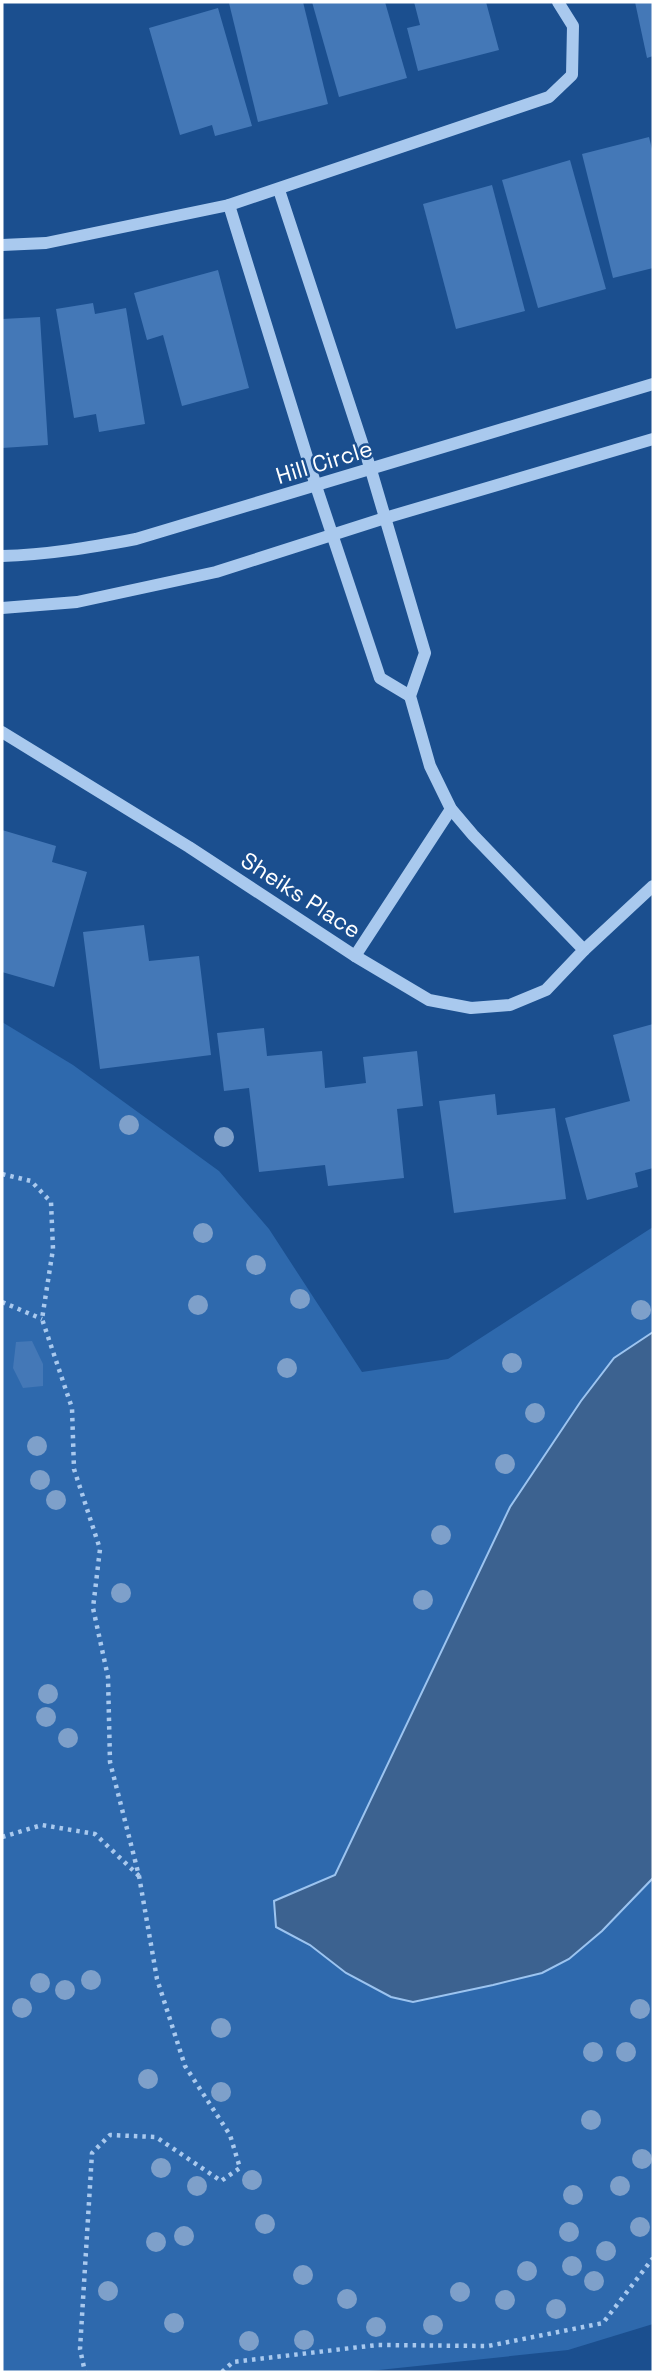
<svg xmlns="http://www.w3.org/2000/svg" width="655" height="2374" font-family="'Space Grotesk',sans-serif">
	<rect width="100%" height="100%" fill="#1b4f8f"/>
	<!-- green -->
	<polygon fill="#2e69ad" points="2,1022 73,1065 219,1171 269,1229 362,1372 448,1359 653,1227 653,2324 568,2350 360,2372 2,2372"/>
	<!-- water -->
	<polygon fill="#3c6290" stroke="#9cc4f0" stroke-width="2" points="653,1332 653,1878 602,1931 569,1959 542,1973 493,1985 413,2002 391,1997 346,1973 310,1945 276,1927 274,1901 335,1875 510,1507 581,1401 614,1358"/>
	<!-- building -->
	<g fill="#4478b7">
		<polygon points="236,2 303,2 328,104 258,122 229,3"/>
		<polygon points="312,2 385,2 407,78 339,97"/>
		<polygon points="414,2 486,2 499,50 418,71 407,28 420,25"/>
		<polygon points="635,2 653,2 653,56 647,58"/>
		<polygon points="218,8 252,126 215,136 212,125 180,135 149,28"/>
		<polygon points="649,137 653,153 653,268 613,278 582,154"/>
		<polygon points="570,160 606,289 538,308 502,180"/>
		<polygon points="492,185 525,311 456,329 423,204"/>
		<polygon points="218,270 249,388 182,406 163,335 147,340 134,293"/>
		<polygon points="93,303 95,314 126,308 145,424 99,432 96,414 74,418 56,309"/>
		<polygon points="40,317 48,445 2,448 2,319"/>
		<polygon points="2,830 56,846 52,862 87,872 54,987 2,972"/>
		<polygon points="144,925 149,961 199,956 211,1055 100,1069 83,932"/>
		<polygon points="653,1024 653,1168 635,1173 638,1187 587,1200 565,1118 630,1101 613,1035"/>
		<polygon points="264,1028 267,1056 322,1051 325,1088 366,1083 363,1057 417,1051 423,1106 397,1109 404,1178 328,1186 325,1165 259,1172 249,1088 224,1091 217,1033"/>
		<polygon points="495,1094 497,1115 555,1108 566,1199 454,1213 439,1101"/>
		<polygon points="32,1341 43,1364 43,1386 23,1388 13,1368 16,1342"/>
	</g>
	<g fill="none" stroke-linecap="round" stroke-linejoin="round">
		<!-- path -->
		<g stroke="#a9c9ee" stroke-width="4.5" stroke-dasharray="3.5 5" stroke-linecap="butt">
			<polyline points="2,1174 31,1181 51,1202 53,1249 42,1319 72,1408 74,1469 100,1549 93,1608 108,1677 110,1762 139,1876 157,1979 185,2066 230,2135 240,2168 221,2181 156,2137 110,2135 92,2153 80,2349 85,2372"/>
			<polyline points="2,1302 42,1319"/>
			<polyline points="2,1837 42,1825 95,1834 139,1876"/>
			<polyline points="222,2372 233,2362 377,2345 488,2346 603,2323 653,2258"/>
		</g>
		<!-- minor -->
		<g stroke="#a9c9ee" stroke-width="12">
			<polyline points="229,205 316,486 380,678 410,696"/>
			<polyline points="2,245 46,243 229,205 549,97 572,75 573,26 558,2"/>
			<path d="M2,556C47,555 92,547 136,539L653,384"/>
			<polyline points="2,608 77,602 216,572 385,518 653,439"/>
			<polyline points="2,732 189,847 355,956 429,1000 471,1008 510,1005 546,990 584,950 473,835 451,809 430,766 410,696 425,653 371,470 279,190"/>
			<polyline points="584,950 653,886"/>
			<polyline points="355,956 451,809"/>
		</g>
	</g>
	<!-- trees -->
	<g fill="#7ea0ca">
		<circle cx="129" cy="1125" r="10"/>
		<circle cx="224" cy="1137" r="10"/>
		<circle cx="203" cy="1233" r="10"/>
		<circle cx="256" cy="1265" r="10"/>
		<circle cx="300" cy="1299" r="10"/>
		<circle cx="198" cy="1305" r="10"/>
		<circle cx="641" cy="1310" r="10"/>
		<circle cx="512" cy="1363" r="10"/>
		<circle cx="287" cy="1368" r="10"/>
		<circle cx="535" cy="1413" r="10"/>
		<circle cx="37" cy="1446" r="10"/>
		<circle cx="505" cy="1464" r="10"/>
		<circle cx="40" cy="1480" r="10"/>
		<circle cx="56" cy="1500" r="10"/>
		<circle cx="441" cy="1535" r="10"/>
		<circle cx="121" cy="1593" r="10"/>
		<circle cx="423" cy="1600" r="10"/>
		<circle cx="48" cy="1694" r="10"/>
		<circle cx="46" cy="1717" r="10"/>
		<circle cx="68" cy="1738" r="10"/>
		<circle cx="91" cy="1980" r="10"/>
		<circle cx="40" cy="1983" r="10"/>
		<circle cx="65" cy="1990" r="10"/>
		<circle cx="22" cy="2008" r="10"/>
		<circle cx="640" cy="2009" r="10"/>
		<circle cx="221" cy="2028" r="10"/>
		<circle cx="593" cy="2052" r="10"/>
		<circle cx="626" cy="2052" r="10"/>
		<circle cx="148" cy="2079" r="10"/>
		<circle cx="221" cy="2092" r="10"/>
		<circle cx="591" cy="2120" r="10"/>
		<circle cx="642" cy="2159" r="10"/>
		<circle cx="161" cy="2168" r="10"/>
		<circle cx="252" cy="2180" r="10"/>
		<circle cx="197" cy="2186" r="10"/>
		<circle cx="620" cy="2186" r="10"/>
		<circle cx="573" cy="2195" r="10"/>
		<circle cx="265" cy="2224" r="10"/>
		<circle cx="640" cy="2227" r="10"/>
		<circle cx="569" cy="2232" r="10"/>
		<circle cx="184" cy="2236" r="10"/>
		<circle cx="156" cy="2242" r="10"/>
		<circle cx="606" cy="2251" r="10"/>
		<circle cx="572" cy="2266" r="10"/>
		<circle cx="527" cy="2271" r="10"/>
		<circle cx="303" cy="2275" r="10"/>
		<circle cx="594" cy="2281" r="10"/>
		<circle cx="108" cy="2291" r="10"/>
		<circle cx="460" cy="2292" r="10"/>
		<circle cx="347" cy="2299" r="10"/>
		<circle cx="505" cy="2300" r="10"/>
		<circle cx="556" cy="2309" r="10"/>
		<circle cx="174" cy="2323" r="10"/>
		<circle cx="433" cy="2325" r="10"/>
		<circle cx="376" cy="2327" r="10"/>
		<circle cx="304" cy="2340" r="10"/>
		<circle cx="249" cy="2341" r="10"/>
	</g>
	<g text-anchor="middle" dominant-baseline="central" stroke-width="5" stroke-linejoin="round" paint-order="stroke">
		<!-- street labels -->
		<g font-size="23" fill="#fff" stroke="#1b4f8f">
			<text transform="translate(324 462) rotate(-17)">Hill Circle</text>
			<text transform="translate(301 895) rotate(33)">Sheiks Place</text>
		</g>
	</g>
	<!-- border -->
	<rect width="655" height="2374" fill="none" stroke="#ffffff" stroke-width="7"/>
</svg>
